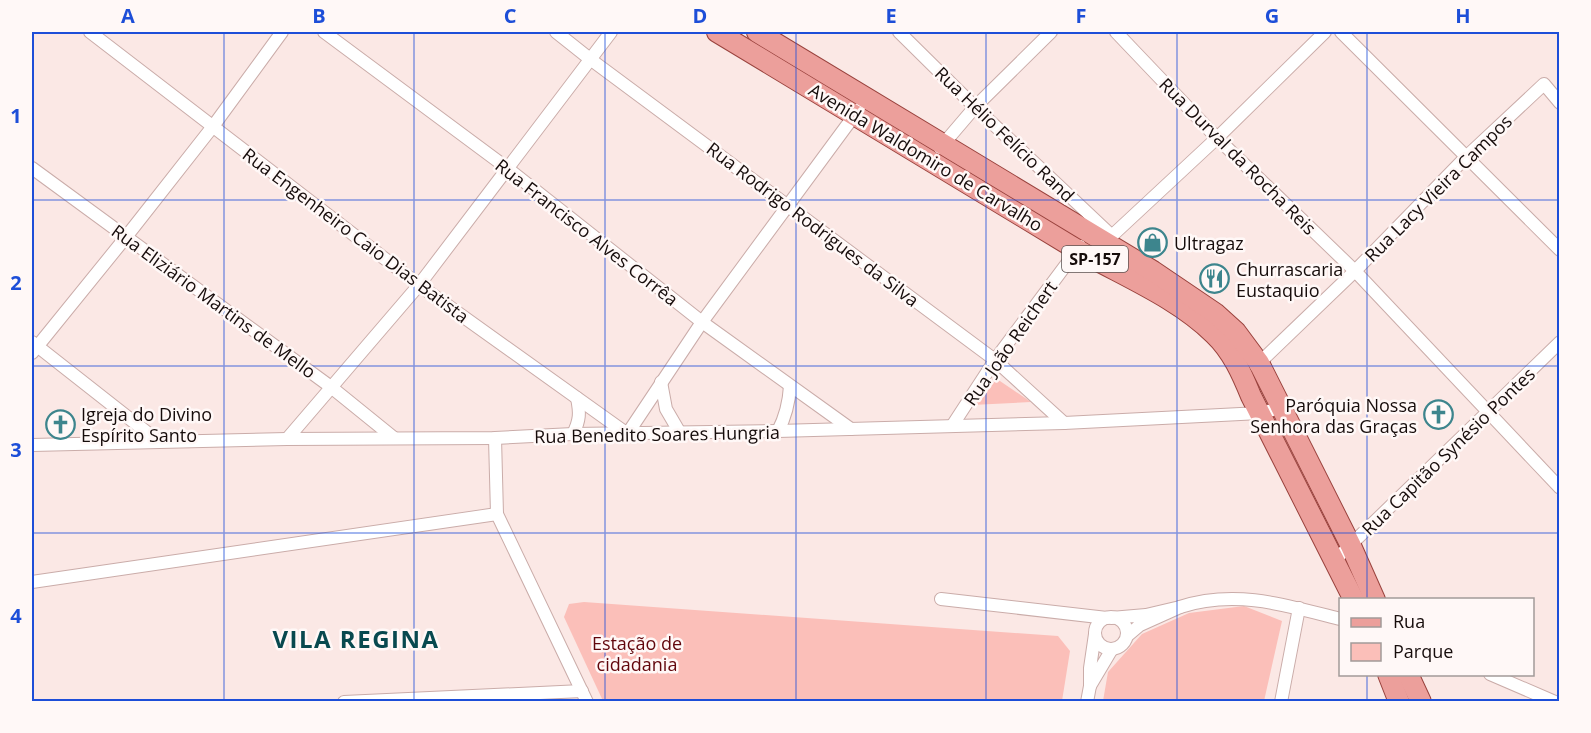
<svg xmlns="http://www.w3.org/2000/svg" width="1591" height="733" font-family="'Open Sans',sans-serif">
	<rect width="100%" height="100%" fill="#fbe8e5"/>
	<!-- green -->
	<g fill="#fbbfb9">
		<polygon points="994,377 1031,402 972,405"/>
		<polygon points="584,602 1058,636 1070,651 1062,701 603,701 564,617 569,604"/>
		<polygon points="1244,606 1282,621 1264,701 1103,701 1108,672 1142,634 1189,613"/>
	</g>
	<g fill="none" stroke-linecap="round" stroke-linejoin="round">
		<defs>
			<g id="street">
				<polyline points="90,32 419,285 626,433"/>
				<polyline points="324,32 507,168 702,322 851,429"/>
				<polyline points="556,32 590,59 995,360 1064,423"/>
				<polyline points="899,32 975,107 1111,235"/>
				<polyline points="1116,32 1217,138 1355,271 1560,488"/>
				<polyline points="1341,32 1560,250"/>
				<polyline points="940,148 975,107 1051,32"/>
				<polyline points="32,168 331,387 394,438"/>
				<polyline points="1102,245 1217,138 1325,32"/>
				<polyline points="32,342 158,441"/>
				<polyline points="32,353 126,237 214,125 282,32"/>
				<polyline points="1256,366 1355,271 1466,157 1544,84 1560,103"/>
				<polyline points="661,382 666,409 680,433"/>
				<polyline points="952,426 995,360 1080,246"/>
				<path d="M778,431C786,416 789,403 790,386"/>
				<polyline points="628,433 702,322 859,109"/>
				<path d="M573,434C580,420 580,413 577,398"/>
				<polyline points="495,438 497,514 587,702"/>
				<polyline points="287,439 419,285 611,32"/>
				<polyline points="32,445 287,439 495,438 573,434 778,431 1064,423 1260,413 1281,408"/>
				<polyline points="1335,560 1560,342"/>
				<polyline points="32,582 497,514"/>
				<polyline points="941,599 1107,618"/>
				<path d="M1180,607C1235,589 1286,605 1340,619"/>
				<circle cx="1111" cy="633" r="16"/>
				<polyline points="1111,618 1146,615 1180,607 1140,625 1127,636"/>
				<polyline points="1095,634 1090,668 1090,686 1112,649"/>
				<polyline points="1490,674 1555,702"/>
				<polyline points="344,702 582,691"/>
				<polyline points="1087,702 1090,686"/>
				<polyline points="1281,702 1299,608"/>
			</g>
			<g id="primary">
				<path d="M717,32C835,103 953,174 1071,246C1118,274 1174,295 1214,334C1232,351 1242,374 1251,396L1354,600"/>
				<polyline points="757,32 1153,271 1215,313 1236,332 1259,363 1351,546 1375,600"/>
				<polyline points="1388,674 1399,702"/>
				<polyline points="1408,674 1421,702"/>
			</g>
		</defs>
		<!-- street casing -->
		<use href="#street" stroke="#caaca9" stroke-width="14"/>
		<!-- primary casing -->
		<use href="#primary" stroke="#99423d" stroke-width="22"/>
		<!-- street -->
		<use href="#street" stroke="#fff" stroke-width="12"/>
		<!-- primary -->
		<use href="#primary" stroke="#ec9f9b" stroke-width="20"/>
	</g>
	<!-- grid -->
	<path fill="none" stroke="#1d4ed8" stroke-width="1.5" stroke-opacity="0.55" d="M224,32V702M414,32V702M605,32V702M796,32V702M986,32V702M1177,32V702M1367,32V600M32,200H1560M32,366H1560M32,533H1560M1367,674V702"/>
	<!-- icons -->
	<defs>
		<symbol id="shop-ring" viewBox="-11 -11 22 22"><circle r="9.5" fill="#fff8f7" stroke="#3d858d" stroke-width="1.5"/><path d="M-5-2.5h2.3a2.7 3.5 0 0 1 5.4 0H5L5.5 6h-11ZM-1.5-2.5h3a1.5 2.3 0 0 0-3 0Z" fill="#3d858d"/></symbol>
		<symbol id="restaurant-ring" viewBox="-11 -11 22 22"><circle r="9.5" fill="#fff8f7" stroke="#3d858d" stroke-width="1.5"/><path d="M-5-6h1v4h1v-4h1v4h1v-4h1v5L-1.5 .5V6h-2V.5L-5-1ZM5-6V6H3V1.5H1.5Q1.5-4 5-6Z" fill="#3d858d"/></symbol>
		<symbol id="church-ring" viewBox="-11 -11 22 22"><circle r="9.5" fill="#fff8f7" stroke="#3d858d" stroke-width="1.5"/><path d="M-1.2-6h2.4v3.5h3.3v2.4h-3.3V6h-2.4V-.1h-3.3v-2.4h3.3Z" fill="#3d858d"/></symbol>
	</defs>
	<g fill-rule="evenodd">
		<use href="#shop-ring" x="1136" y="226" width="33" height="33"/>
		<use href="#restaurant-ring" x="1198" y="262" width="33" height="33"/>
		<use href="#church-ring" x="1422" y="398" width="33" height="33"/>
		<use href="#church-ring" x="44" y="408" width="33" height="33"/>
	</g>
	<g text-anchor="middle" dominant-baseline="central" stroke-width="5" stroke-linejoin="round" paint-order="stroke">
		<!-- shield labels -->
		<rect fill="#fff8f7" stroke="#5c5352" stroke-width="1.5" x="1062" y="246" width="66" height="26" rx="4.5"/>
		<g font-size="16" font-weight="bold" fill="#160c0b">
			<text x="1095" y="259">SP-157</text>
		</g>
		<!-- street labels -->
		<g font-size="18" fill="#160c0b" stroke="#fff8f7">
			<text transform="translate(1005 134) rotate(44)">Rua Hélio Felício Rand</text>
			<text transform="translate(1238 156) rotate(45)">Rua Durval da Rocha Reis</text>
			<text transform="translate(926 157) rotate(31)">Avenida Waldomiro de Carvalho</text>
			<text transform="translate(1438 188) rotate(-45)">Rua Lacy Vieira Campos</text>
			<text transform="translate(813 224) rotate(37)">Rua Rodrigo Rodrigues da Silva</text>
			<text transform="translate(587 232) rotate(38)">Rua Francisco Alves Corrêa</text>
			<text transform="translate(356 235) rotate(37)">Rua Engenheiro Caio Dias Batista</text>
			<text transform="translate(214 301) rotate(36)">Rua Eliziário Martins de Mello</text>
			<text transform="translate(1010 343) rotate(-55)">Rua João Reichert</text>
			<text transform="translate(657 434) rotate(-1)">Rua Benedito Soares Hungria</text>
			<text transform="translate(1448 451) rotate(-44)">Rua Capitão Synésio Pontes</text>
		</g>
		<!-- poi labels -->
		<g font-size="18" fill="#160c0b" stroke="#fff8f7" text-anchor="start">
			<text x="1174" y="243">Ultragaz</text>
			<text x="1236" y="269">Churrascaria<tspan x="1236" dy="21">Eustaquio</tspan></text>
			<text x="1417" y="405" text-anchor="end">Paróquia Nossa<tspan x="1417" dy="21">Senhora das Graças</tspan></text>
			<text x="81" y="414">Igreja do Divino<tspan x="81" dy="21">Espírito Santo</tspan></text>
		</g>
		<!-- park labels -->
		<g font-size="18" fill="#62060c" stroke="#fff8f7">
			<text x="637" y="643">Estação de<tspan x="637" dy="21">cidadania</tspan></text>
		</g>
		<!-- district labels -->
		<g font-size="24" font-weight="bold" letter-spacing="1.5" fill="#08494f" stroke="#fff8f7">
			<text x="356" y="638">VILA REGINA</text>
		</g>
	</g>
	<!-- border -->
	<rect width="1591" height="733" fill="none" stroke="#fff8f7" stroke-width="66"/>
	<!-- legend -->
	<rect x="1339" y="598" width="195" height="78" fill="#fff8f7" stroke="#a29a99" stroke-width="1.5"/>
	<rect x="1351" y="618" width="30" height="9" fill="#ec9f9b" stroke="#a29a99" stroke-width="1.5"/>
	<text x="1393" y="628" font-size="18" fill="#160c0b">Rua</text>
	<rect x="1351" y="643" width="30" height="18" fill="#fbbfb9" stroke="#a29a99" stroke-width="1.5"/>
	<text x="1393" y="658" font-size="18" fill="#160c0b">Parque</text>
	<rect x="33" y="33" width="1525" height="667" fill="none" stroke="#1d4ed8" stroke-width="2"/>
	<g font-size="20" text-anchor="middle" font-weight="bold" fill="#1d4ed8">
		<text x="128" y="23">A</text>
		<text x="319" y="23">B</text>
		<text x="510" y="23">C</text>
		<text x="700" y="23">D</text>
		<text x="891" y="23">E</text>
		<text x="1081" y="23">F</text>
		<text x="1272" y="23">G</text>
		<text x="1463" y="23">H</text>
		<text x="16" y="123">1</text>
		<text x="16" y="290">2</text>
		<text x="16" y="457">3</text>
		<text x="16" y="623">4</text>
	</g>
</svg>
